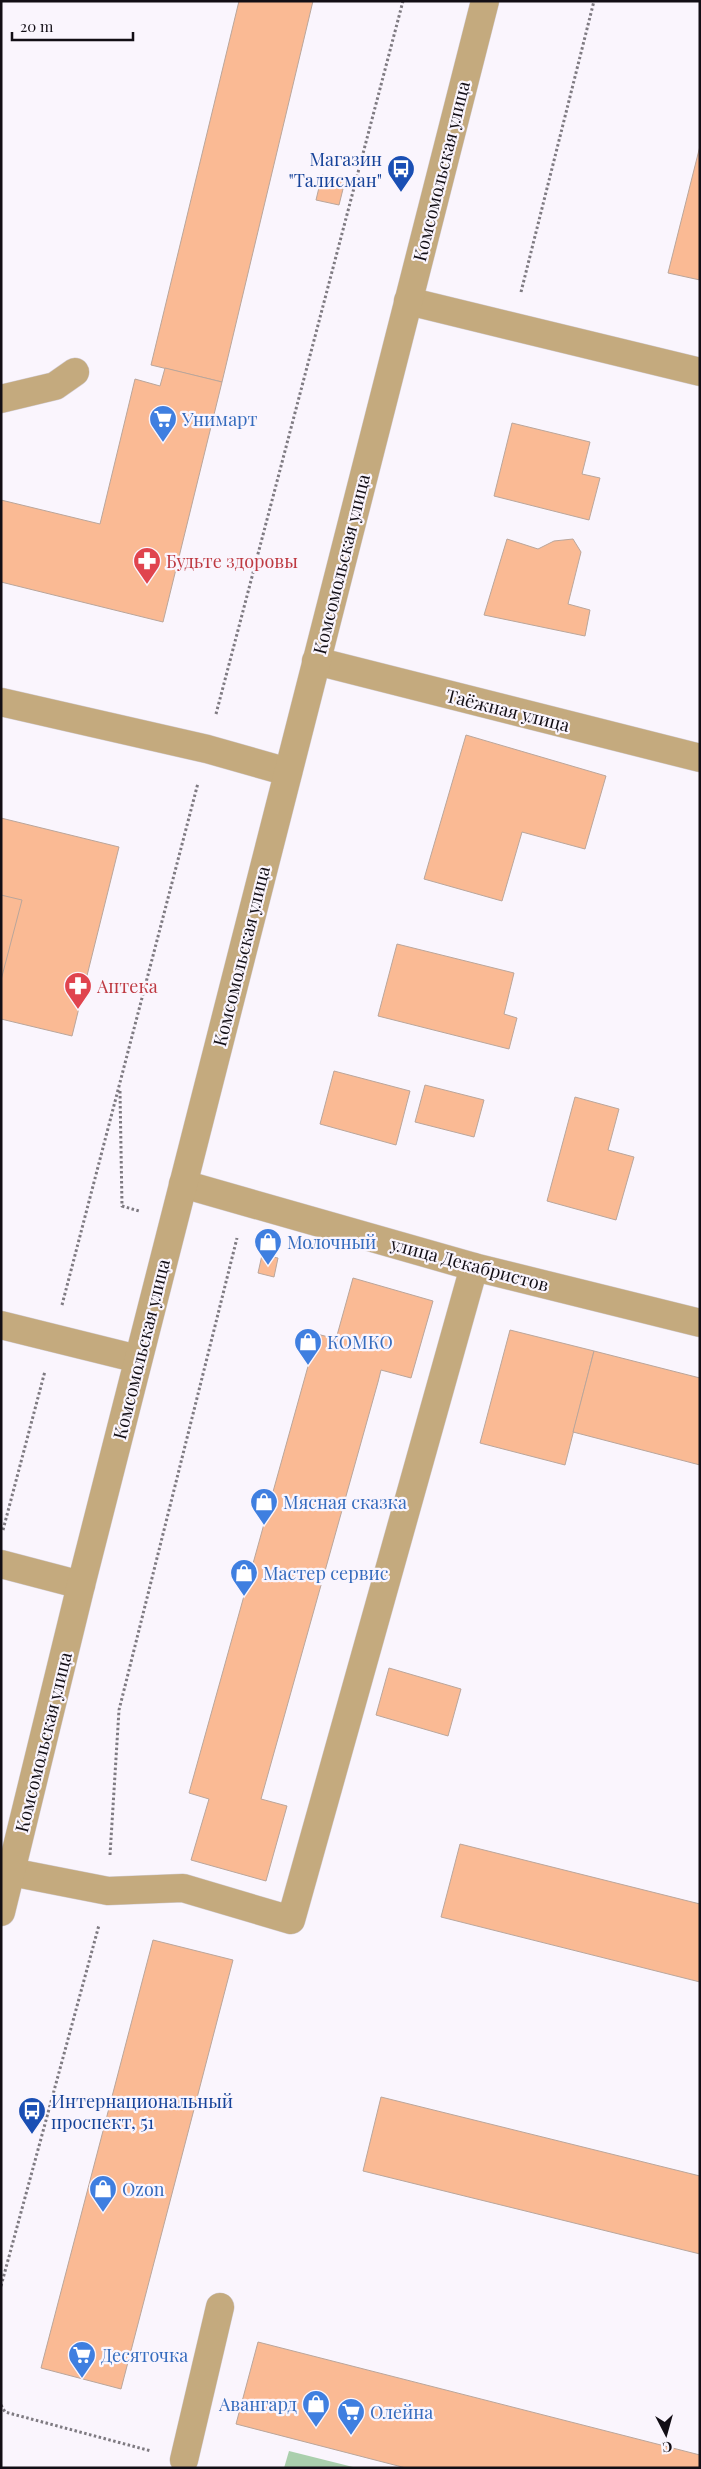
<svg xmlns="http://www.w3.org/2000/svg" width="701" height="2469" font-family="'Playfair Display',serif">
	<rect width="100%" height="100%" fill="#faf5fd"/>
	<!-- green -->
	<polygon fill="#aacfad" points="289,2451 357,2468 284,2468"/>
	<!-- building -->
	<g fill="#faba94" stroke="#baa69b">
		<polygon points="239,1 313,1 222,382 151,365"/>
		<polygon points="700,146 700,280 668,273"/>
		<polygon points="322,175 345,181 339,205 316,200"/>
		<polygon points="165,368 222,382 163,622 1,582 1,500 100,524 135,379 160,386"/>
		<polygon points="512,423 590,442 582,474 600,478 589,520 494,496"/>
		<polygon points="507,539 538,549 554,541 573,539 581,552 568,604 590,610 585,636 484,615"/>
		<polygon points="466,735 606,776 585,849 522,832 502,901 424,879"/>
		<polygon points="1,818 119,847 72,1036 1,1019"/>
		<polygon points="1,895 22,900 1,980"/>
		<polygon points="397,944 514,973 504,1014 517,1018 509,1049 378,1016"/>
		<polygon points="334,1071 410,1091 396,1145 320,1124"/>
		<polygon points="425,1085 484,1100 474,1137 415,1122"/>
		<polygon points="575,1097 619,1109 608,1150 634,1157 616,1220 547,1201"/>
		<polygon points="262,1255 278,1258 274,1277 258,1273"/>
		<polygon points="353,1278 433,1301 411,1378 381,1370 378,1382 261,1799 287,1806 266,1881 191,1860 209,1799 189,1793 317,1334 336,1339"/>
		<polygon points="510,1330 594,1351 565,1465 480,1443"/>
		<polygon points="594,1351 700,1378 700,1465 573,1432"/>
		<polygon points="389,1668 461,1689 448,1736 376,1715"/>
		<polygon points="460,1844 700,1904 700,1982 441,1917"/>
		<polygon points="153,1940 233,1960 121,2389 41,2368"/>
		<polygon points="381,2097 700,2176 700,2254 363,2171"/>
		<polygon points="258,2342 700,2455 700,2468 406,2468 236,2424"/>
	</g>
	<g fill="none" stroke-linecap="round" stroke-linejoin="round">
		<defs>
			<g id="minor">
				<polyline points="408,301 700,372"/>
				<polyline points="1,399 55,386 75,372"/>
				<polyline points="316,661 700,758"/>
				<polyline points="1,702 207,749 288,772"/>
				<polyline points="183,1184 474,1267 700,1323"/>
				<polyline points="1,1325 138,1359"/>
				<polyline points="1,1564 81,1585"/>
				<polyline points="11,1872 108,1891 183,1888 291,1920 474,1267"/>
				<polyline points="1,1912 81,1585 485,1"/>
				<polyline points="184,2460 220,2307"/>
			</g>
		</defs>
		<!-- minor casing -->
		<use href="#minor" stroke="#d5d0d8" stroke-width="29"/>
		<!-- path -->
		<g stroke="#7e7a81" stroke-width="3" stroke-dasharray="2.5 2.5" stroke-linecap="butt">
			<polyline points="521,292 594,1"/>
			<polyline points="216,714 403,1"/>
			<polyline points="120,1091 122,1206 139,1211"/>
			<polyline points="62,1305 198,783"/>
			<polyline points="3,1530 45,1371"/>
			<polyline points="110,1855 119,1710 237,1238"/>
			<polyline points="1,2286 99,1925"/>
			<polyline points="1,2405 5,2412 151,2451"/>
		</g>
		<!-- minor -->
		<use href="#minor" stroke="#c4aa7e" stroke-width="28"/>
	</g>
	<!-- icons -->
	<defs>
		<symbol id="bus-pin" viewBox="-11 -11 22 30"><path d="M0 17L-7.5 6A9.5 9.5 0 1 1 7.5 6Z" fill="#1a4fb4" stroke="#faf5fd"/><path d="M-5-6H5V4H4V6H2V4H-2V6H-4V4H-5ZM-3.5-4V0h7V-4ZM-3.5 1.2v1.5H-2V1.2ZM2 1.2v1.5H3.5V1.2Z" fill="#fff"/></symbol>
		<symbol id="supermarket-pin" viewBox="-11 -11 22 30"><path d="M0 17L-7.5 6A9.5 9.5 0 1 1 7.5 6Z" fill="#3f7fe0" stroke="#faf5fd"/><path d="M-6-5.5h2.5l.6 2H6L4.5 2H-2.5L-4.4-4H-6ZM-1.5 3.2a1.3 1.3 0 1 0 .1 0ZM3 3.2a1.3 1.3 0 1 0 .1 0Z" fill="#fff"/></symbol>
		<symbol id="pharmacy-pin" viewBox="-11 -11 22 30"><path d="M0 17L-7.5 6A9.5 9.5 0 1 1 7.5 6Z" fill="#e0444e" stroke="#faf5fd"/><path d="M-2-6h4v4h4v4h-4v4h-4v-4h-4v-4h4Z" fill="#fff"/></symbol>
		<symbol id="shop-pin" viewBox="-11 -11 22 30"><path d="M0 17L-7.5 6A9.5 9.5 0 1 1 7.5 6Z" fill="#3f7fe0" stroke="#faf5fd"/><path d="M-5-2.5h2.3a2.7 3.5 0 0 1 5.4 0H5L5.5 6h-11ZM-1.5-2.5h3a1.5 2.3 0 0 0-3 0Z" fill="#fff"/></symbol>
	</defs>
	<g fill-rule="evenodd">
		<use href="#bus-pin" x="385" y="153" width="32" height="43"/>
		<use href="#supermarket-pin" x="147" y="403" width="32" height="43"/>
		<use href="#pharmacy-pin" x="131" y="545" width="32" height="43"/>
		<use href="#pharmacy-pin" x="62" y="970" width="32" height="43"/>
		<use href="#shop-pin" x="252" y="1226" width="32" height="43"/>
		<use href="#shop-pin" x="292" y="1326" width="32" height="43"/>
		<use href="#shop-pin" x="248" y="1486" width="32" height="43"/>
		<use href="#shop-pin" x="228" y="1557" width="32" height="43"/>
		<use href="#bus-pin" x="16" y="2095" width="32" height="43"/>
		<use href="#shop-pin" x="87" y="2173" width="32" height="43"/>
		<use href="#supermarket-pin" x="66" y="2339" width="32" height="43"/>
		<use href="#shop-pin" x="300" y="2388" width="32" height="43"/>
		<use href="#supermarket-pin" x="335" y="2396" width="32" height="43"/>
	</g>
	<g text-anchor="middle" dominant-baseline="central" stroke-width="4.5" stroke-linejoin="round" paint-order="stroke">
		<!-- transit labels -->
		<g font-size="18" fill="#164399" stroke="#faf5fd" text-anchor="end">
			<text x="382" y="159">Магазин<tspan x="382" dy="21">"Талисман"</tspan></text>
			<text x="51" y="2101" text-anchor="start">Интернациональный<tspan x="51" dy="21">проспект, 51</tspan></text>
		</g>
		<!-- street labels -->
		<g font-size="18" fill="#120e15" stroke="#faf5fd">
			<text transform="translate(441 171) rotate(-76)">Комсомольская улица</text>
			<text transform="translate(341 564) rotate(-76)">Комсомольская улица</text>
			<text transform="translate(508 710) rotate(14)">Таёжная улица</text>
			<text transform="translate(241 956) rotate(-76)">Комсомольская улица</text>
			<text transform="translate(470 1264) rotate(15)">улица Декабристов</text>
			<text transform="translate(141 1349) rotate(-76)">Комсомольская улица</text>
			<text transform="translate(43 1742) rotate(-76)">Комсомольская улица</text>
		</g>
		<!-- shop labels -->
		<g font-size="18" fill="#366cbe" stroke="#faf5fd" text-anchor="start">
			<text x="182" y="419">Унимарт</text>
			<text x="287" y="1242">Молочный</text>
			<text x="327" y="1342">КОМКО</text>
			<text x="283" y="1502">Мясная сказка</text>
			<text x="263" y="1573">Мастер сервис</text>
			<text x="122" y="2189">Ozon</text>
			<text x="101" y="2355">Десяточка</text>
			<text x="297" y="2404" text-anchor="end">Авангард</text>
			<text x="370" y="2412">Олейна</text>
		</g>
		<!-- health labels -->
		<g font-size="18" fill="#be3a42" stroke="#faf5fd" text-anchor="start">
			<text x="166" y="561">Будьте здоровы</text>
			<text x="97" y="986">Аптека</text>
		</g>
	</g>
	<!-- border -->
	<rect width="701" height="2469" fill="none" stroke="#120e15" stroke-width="5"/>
	<!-- north arrow -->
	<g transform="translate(666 2434) rotate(174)" stroke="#faf5fd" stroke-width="4" paint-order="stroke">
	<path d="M0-4L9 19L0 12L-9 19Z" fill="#120e15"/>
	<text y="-8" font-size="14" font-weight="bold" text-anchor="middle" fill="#120e15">С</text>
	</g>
	<!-- scale -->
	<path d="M12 32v8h121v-8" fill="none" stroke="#120e15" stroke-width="2.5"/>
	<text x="20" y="32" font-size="15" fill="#120e15" stroke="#faf5fd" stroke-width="4" paint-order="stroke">20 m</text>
</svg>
